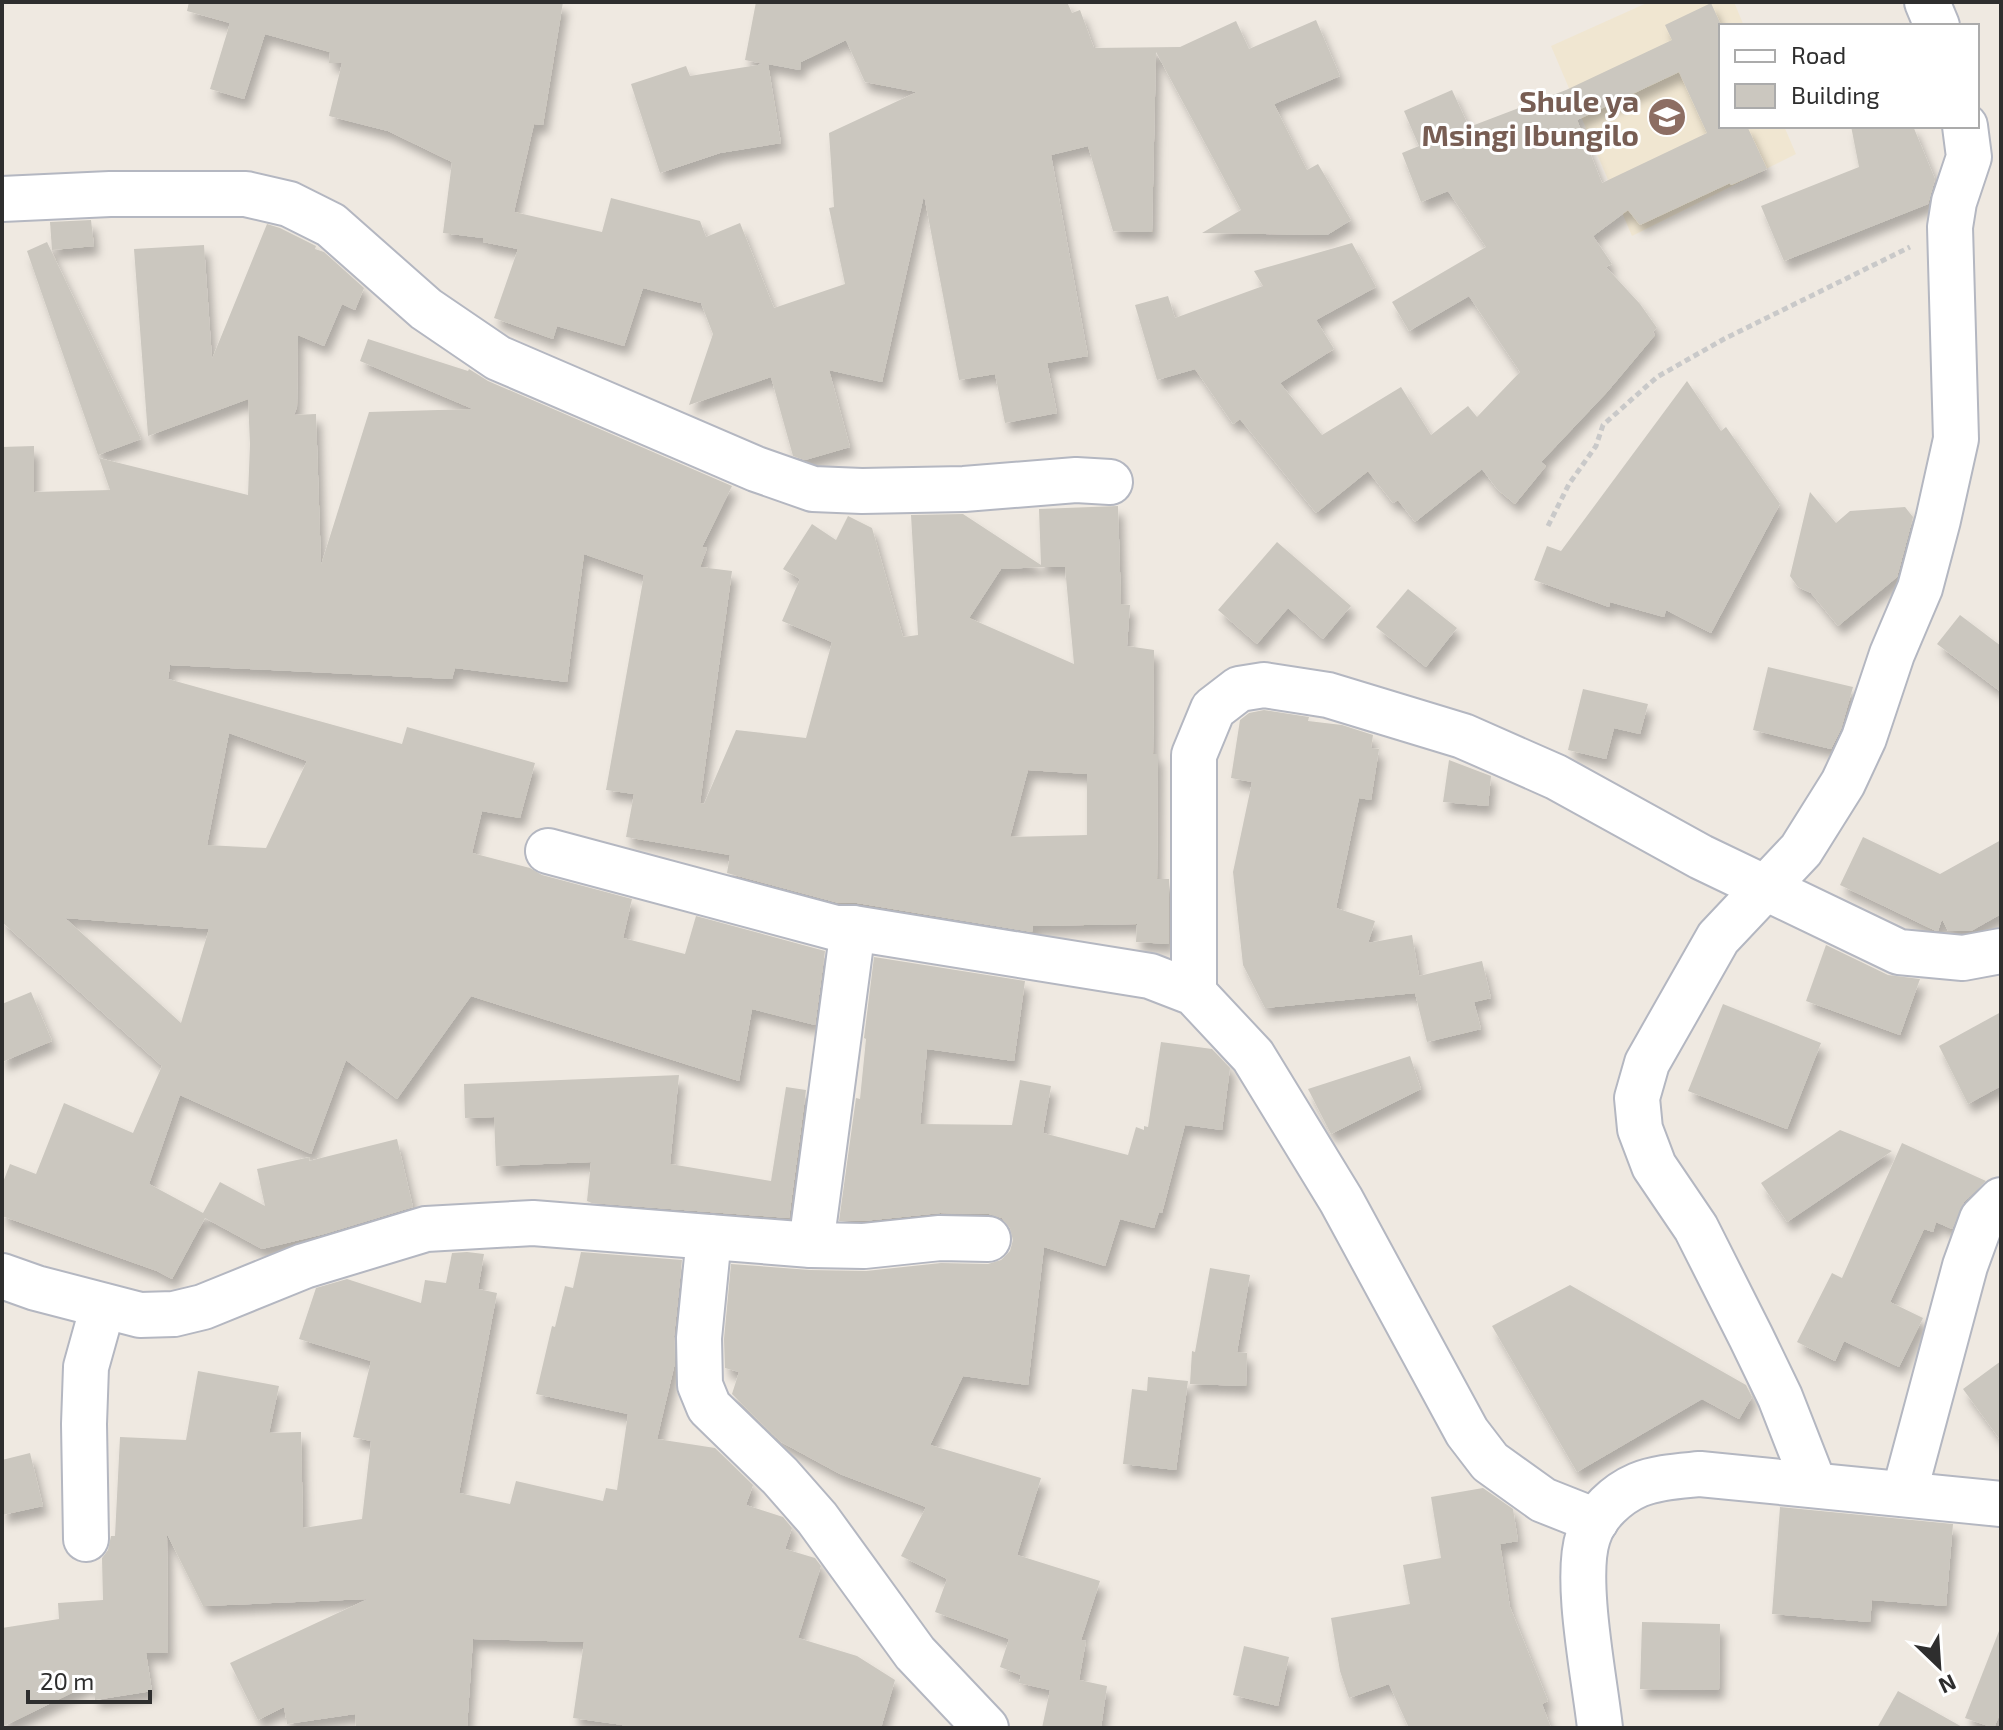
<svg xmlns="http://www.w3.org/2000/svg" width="2003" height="1730" font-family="'Exo 2',sans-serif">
	<defs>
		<filter id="shadow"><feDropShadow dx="5" dy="9" stdDeviation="4" flood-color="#0004"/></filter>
	</defs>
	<rect width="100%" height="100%" fill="#efe9e1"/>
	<!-- education -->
	<polygon fill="#f0e6d1" points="1649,2 1734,2 1744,26 1721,26 1721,126 1784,126 1796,154 1632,236 1551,46"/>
	<!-- building -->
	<g fill="#cbc7bf" fill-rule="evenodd" filter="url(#shadow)">
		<polygon points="189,2 563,2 543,125 534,124 514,212 602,232 611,198 700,221 706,237 740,223 774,308 845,284 829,208 834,207 829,133 917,92 865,82 846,40 801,62 800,70 768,64 781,143 720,153 660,173 631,84 686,66 690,76 764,64 745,60 756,2 1067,2 1072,13 1080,10 1094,48 1180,47 1236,21 1249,49 1316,20 1340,76 1274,104 1307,170 1318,164 1351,220 1327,235 1202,233 1241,210 1156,52 1152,232 1113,231 1088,146 1051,155 1088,356 1047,363 1057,413 1005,423 995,374 959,380 924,195 882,382 829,370 850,447 805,460 793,456 771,377 689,405 713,334 701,303 643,288 624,346 557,326 553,339 494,318 518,249 483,242 483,238 443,233 452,162 388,131 329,116 342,63 329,63 330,52 265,34 244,99 210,89 230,23 187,11"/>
		<path d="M1711,3L1721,25V127L1747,126L1767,169L1731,185L1730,183L1640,225L1628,210L1593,236L1612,264L1606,267L1640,304L1657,328L1653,332L1655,335L1608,391L1541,462L1546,466L1515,504L1497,489L1482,469L1415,522L1398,500L1393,503L1368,471L1316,513L1240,419L1233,424L1195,369L1157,380L1135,305L1168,296L1175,318L1263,286L1254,271L1352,243L1376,287L1316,320L1334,349L1280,383L1322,435L1401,387L1431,435L1468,406L1477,417L1520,372L1469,296L1409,331L1392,302L1486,247L1448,191L1421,202L1402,153L1419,146L1404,111L1452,90L1469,127L1566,90L1672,40L1665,25ZM1679,72L1707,133L1602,183L1577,120Z"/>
		<polygon points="1851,126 1913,126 1935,179 1928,204 1784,261 1761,206 1859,167"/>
		<polygon points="91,220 94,246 52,250 50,222"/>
		<path d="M267,224L280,228L316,246L315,249L324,252L364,288L355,310L342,304L324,346L298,335L297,407L294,415L316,414L321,565L369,412L473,409L360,361L368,339L468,371L469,369L488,381L732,486L702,547L707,548L700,567L732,571L700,803L704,804L736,730L806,738L832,642L782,621L800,579L783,569L812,524L836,540L848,516L872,528L903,637L918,635L911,515L963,514L1041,565L1039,509L1118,506L1121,604L1130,605L1127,646L1154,650L1153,754H1158L1157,879H1169V944L1136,942L1137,924L1033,926L1032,932L857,903H839L727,873L730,855L626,837L634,794L606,790L644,575L584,554L567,682L455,668L452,679L170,665L168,679L402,744L407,727L535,763L520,818L482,811L472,853L530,868L542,875L632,899L623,938L685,954L696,916L825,951L815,1025L752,1009L739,1081L471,996L397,1099L346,1060L311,1154L180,1095L149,1184L203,1213L220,1182L265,1206L257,1169L310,1157L309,1161L397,1139L413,1207L324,1234L262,1249L205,1218L172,1279L157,1271L2,1216V1185L10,1164L36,1174L64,1103L133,1133L162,1066L2,922V447L34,446V492L110,490L99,458L248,495L250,444L248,399L148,436L134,249L204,245L212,359ZM1045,567H1065L1074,664L969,618L1001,569ZM229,733L307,761L266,848L207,845ZM1028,770L1087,774V835L1010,837ZM65,918L209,929L181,1023Z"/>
		<polygon points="47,242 141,439 98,455 27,251"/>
		<polygon points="1687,381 1721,431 1726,427 1780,504 1711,633 1666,610 1664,617 1610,602 1609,607 1534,580 1547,546 1561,551"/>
		<polygon points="1810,492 1836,523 1850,511 1905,507 1913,517 1897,577 1838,626 1811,593 1798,587 1790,576"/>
		<polygon points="1277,542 1351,606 1323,639 1288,608 1257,644 1218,610"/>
		<polygon points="1408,589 1457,628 1426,667 1376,627"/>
		<polygon points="1960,615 2001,646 2001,692 1937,644"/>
		<polygon points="1768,667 1853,687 1841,729 1831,749 1753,730"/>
		<polygon points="1583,689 1648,704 1640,734 1614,728 1606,759 1568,750"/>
		<polygon points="1264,710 1309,717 1308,721 1342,725 1373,735 1371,748 1379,749 1371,800 1359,798 1336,908 1375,921 1368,943 1412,935 1419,976 1482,961 1491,998 1474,1002 1481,1029 1427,1042 1415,993 1265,1008 1243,965 1233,872 1252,782 1231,778 1240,720 1249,713"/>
		<polygon points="1449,760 1491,776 1488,806 1443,802"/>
		<polygon points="1863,837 1940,874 2001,840 2001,914 1971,931 1948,931 1942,919 1938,931 1934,930 1840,885"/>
		<polygon points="1826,945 1888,975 1920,979 1900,1035 1806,1001"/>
		<polygon points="874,957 1025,981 1014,1061 927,1049 920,1124 1012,1125 1020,1080 1051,1086 1043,1133 1128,1155 1136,1127 1144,1130 1144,1126 1148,1127 1161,1042 1212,1049 1230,1068 1222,1130 1185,1125 1162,1213 1159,1212 1154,1228 1120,1219 1105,1266 1044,1247 1028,1385 963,1376 930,1445 1041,1478 1017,1555 1100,1581 1081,1640 1086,1641 1079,1680 1107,1686 1101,1728 1042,1728 1050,1690 1019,1683 1021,1675 1000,1667 1009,1639 935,1612 947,1579 901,1556 926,1507 840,1474 781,1442 732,1394 739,1372 725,1368 724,1339 731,1264 810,1270 866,1271 941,1263 988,1264 1001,1260 1010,1251 1013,1240 1010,1228 1002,1218 989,1214 940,1213 863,1221 839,1221 856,1098 860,1099 866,1039 864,1038"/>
		<polygon points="31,992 52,1041 2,1062 2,1004"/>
		<polygon points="1723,1004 1821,1043 1787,1129 1688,1091"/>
		<polygon points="2001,1012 2001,1086 1968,1104 1939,1046"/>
		<polygon points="1410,1056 1421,1089 1331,1134 1308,1089"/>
		<polygon points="679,1075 670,1164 771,1181 786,1087 806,1090 789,1218 592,1203 587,1201 591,1162 496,1166 494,1117 465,1118 464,1084"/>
		<polygon points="1840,1130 1892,1151 1787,1222 1761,1183"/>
		<polygon points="1902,1143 1986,1181 1964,1202 1952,1229 1936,1222 1933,1232 1924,1229 1890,1302 1923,1318 1899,1367 1844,1341 1835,1361 1797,1342 1832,1273 1842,1278"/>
		<polygon points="467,1252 484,1254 478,1289 497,1293 459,1493 510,1504 516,1481 603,1501 606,1488 617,1490 628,1414 536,1394 552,1326 555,1327 565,1286 573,1288 581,1252 682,1260 674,1336 675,1363 657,1439 715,1448 753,1485 746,1505 783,1517 792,1528 785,1549 815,1558 821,1566 798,1638 857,1656 895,1680 881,1728 622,1728 623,1725 573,1718 584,1642 473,1639 467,1728 356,1728 355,1714 287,1724 284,1707 258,1720 230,1663 368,1599 203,1606 167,1534 168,1653 146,1653 152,1691 95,1700 92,1683 2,1727 2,1628 59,1619 58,1603 103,1600 102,1558 108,1550 111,1536 115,1536 120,1437 186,1440 198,1371 279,1386 269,1433 301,1432 303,1528 362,1519 371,1441 353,1437 371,1361 299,1339 316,1288 347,1279 421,1303 425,1280 446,1283 452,1253"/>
		<polygon points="1210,1268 1250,1275 1237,1352 1247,1353 1246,1386 1190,1384 1192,1351 1195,1352"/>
		<polygon points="1570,1285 1746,1385 1752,1397 1739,1419 1702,1399 1577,1472 1492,1326"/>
		<polygon points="2001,1361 2001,1441 1963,1389"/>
		<polygon points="1148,1377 1188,1381 1176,1470 1123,1464 1132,1389 1147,1391"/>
		<polygon points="30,1453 43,1506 2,1515 2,1460"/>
		<polygon points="1483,1488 1513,1509 1518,1541 1500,1544 1510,1607 1548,1701 1542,1704 1551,1728 1409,1728 1389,1684 1349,1698 1340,1671 1331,1618 1410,1604 1403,1565 1441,1558 1431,1497"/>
		<polygon points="1780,1507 1953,1524 1946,1606 1872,1600 1870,1622 1772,1614"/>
		<polygon points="1642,1622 1720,1624 1719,1690 1640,1689"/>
		<polygon points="1999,1631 2001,1711 1994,1728 1965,1718"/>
		<polygon points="1244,1646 1289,1657 1278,1706 1233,1695"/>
		<polygon points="1898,1691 1964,1728 1877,1728"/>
	</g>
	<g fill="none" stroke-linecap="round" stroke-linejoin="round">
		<defs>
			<g id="minor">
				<polyline points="1927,2 1937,26"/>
				<polyline points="2,199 110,194 246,194 289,204 331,225 426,309 498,358 756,469 813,489 862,491 964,489 1076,480 1110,482"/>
				<polyline points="548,851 836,928 853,928 1150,976 1194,993 1253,1056 1341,1200 1467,1432 1490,1462 1543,1500 1596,1521"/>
				<polyline points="1194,993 1194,755 1213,709 1239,689 1264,685 1328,695 1463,736 1556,777 1701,857 1899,952 1963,958 2001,951"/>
				<polyline points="709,1237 699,1338 700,1385 709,1407 780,1476 817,1518 915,1653 986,1728"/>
				<polyline points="811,1245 853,928"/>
				<polyline points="2,1276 36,1288 140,1315 174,1314 203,1307 304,1266 426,1229 533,1223 811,1245 864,1246 940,1238 988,1239"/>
				<polyline points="1814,1484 1780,1397 1751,1337 1696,1228 1654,1166 1640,1129 1637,1098 1647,1063 1718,938 1801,850 1843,783 1864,738 1892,654 1920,588 1938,520 1956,439 1950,227 1954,202 1969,157 1965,126"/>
				<polyline points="1904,1494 1965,1266 1982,1219 2001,1200"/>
				<polyline points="86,1539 84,1424 86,1367 103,1306"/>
				<path d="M1600,1728C1595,1681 1574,1579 1588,1537C1595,1514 1617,1494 1638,1485C1657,1477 1680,1476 1700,1474L2001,1504"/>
			</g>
		</defs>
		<!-- minor casing -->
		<use href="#minor" stroke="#b4b7c1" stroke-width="48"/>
		<!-- path -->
		<polyline stroke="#c9c9c9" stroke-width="5" stroke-dasharray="6 4" stroke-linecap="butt" points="1548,526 1569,484 1596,446 1603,425 1657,377 1724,339 1910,247"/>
		<!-- minor -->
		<use href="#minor" stroke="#fff" stroke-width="44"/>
	</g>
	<!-- icons -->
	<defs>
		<symbol id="school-disc" viewBox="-11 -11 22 22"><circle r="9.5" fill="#8d6e63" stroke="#fff"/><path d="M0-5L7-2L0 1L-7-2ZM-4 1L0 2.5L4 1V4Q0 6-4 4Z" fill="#fff"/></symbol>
	</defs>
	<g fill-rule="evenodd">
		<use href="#school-disc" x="1645" y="95" width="44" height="44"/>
	</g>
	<g text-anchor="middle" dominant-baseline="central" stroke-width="6" stroke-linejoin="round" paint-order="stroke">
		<!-- education labels -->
		<g font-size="30" font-weight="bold" fill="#785e54" stroke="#fff" text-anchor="end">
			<text x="1639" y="100">Shule ya<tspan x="1639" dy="34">Msingi Ibungilo</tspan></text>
		</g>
	</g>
	<!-- border -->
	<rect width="2003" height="1730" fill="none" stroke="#2e2e2e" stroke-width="8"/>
	<!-- legend -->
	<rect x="1719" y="24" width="260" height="104" fill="#ffffff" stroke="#ababab" stroke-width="2"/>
	<rect x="1735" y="50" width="40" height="12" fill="#ffffff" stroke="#ababab" stroke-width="2"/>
	<text x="1791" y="64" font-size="24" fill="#2e2e2e">Road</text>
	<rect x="1735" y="84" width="40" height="24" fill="#cbc7bf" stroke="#ababab" stroke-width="2"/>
	<text x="1791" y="104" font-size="24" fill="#2e2e2e">Building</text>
	<!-- north arrow -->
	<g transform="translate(1939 1666) rotate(155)" stroke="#ffffff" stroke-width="6" paint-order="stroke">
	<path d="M0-6L14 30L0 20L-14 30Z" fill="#2e2e2e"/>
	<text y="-12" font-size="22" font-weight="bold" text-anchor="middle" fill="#2e2e2e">N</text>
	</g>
	<!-- scale -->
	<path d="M28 1690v12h122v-12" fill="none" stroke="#2e2e2e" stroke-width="4"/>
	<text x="40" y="1690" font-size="24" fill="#2e2e2e" stroke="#ffffff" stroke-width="6" paint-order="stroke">20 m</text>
</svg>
